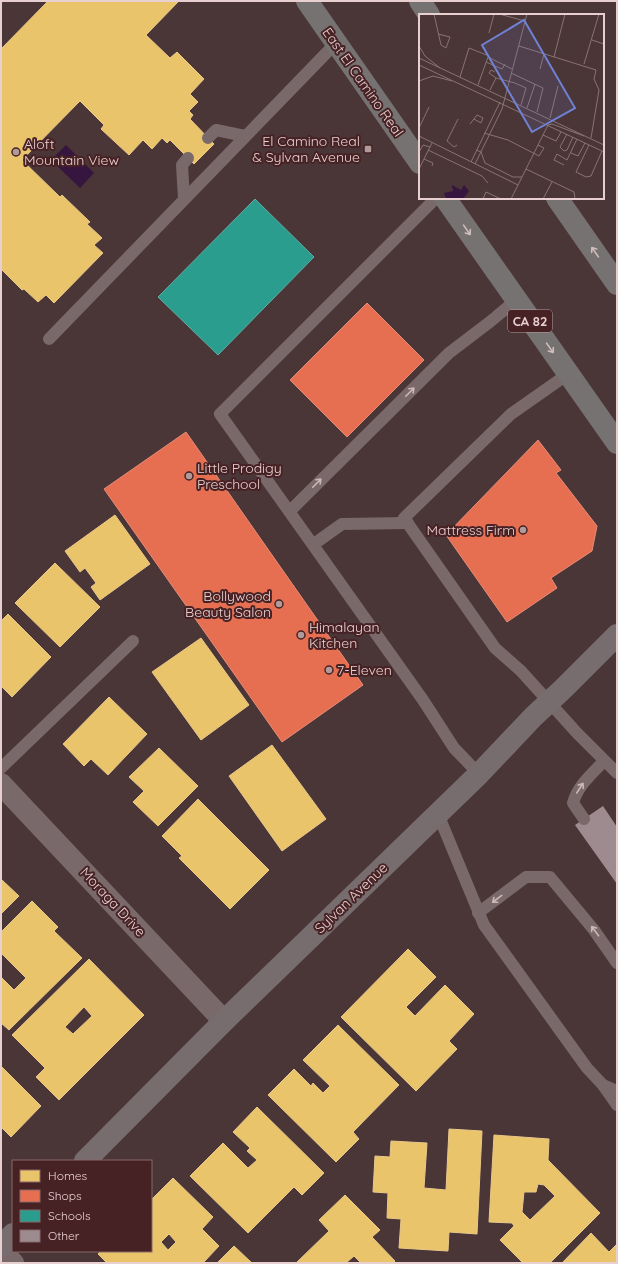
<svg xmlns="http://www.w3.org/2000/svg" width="618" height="1264" font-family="Quicksand,sans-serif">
	<rect width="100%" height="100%" fill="#4a3537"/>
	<!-- water -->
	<polygon fill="#36153f" points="66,145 94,173 80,188 51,160"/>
	<!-- homes -->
	<g fill="#e9c46a" stroke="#e9c889" fill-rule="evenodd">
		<polygon points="48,1 179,1 146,35 170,58 177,52 204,79 190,94 198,102 189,111 193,115 190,119 214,144 194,164 170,140 167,143 162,138 152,149 143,140 129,155 101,129 104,125 80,101 22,160 60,197 62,195 90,222 87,224 102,238 94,245 103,253 54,303 46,295 38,302 24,289 22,290 1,269 1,49"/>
		<polygon points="115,515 150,564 100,600 91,587 96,583 85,568 80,572 65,551"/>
		<polygon points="55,563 100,607 60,647 15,603"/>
		<polygon points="8,614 51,657 12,697 1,686 1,621"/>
		<polygon points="201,638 249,705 201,740 152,672"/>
		<polygon points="109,697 147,734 108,775 91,759 84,766 63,744"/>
		<polygon points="272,745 326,819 282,851 229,776"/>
		<polygon points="159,748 198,786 158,826 133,802 144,791 129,777"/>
		<polygon points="198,799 269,870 230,909 179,858 182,856 162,836"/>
		<polygon points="1,879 19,896 1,914"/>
		<polygon points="32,901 58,927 54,931 82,958 9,1030 1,1023 1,977 14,990 26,978 1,953 1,932"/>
		<polygon points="408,949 436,977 406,1007 415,1016 445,985 474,1014 449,1041 457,1049 416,1091 341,1017"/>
		<path d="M89,959L144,1015L59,1100L36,1077L45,1068L12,1035ZM84,1007L92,1016L73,1034L65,1027Z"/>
		<polygon points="338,1025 399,1085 353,1132 359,1139 336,1162 268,1095 294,1069 311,1086 313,1083 323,1093 330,1086 303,1060"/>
		<polygon points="1,1066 41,1106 11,1137 1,1127"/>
		<polygon points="257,1107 324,1173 302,1195 294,1187 248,1233 190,1176 223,1143 248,1168 257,1160 247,1151 250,1148 233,1132"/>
		<polygon points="449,1129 482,1131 477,1234 449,1232 448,1251 399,1248 401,1219 387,1218 388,1193 373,1192 375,1156 390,1157 391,1141 427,1143 424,1188 446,1190"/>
		<path d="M494,1135L549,1139L548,1160L600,1213L550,1263H523L500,1240L514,1226L512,1223L489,1222ZM538,1184L544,1185L555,1196L530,1220L522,1212L524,1192H536Z"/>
		<path d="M173,1178L213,1217L202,1229L219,1246L203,1263H107L98,1254L101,1251H151V1200ZM169,1234L176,1242L168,1250L161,1242Z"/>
		<polygon points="345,1195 380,1230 372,1237 395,1261 393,1263 361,1263 354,1256 346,1263 296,1263 329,1231 319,1220"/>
		<polygon points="591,1233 609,1252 616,1245 617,1246 617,1263 562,1263"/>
		<polygon points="234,1246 252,1263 217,1263"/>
	</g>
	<!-- shops -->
	<g fill="#e76f51" stroke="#e88c77">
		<polygon points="367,303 424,360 347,437 290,380"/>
		<polygon points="186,432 363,685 282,742 104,489"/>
		<polygon points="538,440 561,470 556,473 597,526 592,551 551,578 557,588 507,622 446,535"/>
	</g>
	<!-- schools -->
	<polygon fill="#2a9d8f" stroke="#63aca2" points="255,199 314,257 218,355 158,297"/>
	<!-- building -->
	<polygon fill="#9e8b90" points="603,806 617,827 617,884 575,825"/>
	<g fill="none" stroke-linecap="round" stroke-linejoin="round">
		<!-- lane -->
		<g stroke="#79696a" stroke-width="12">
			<polyline points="208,138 216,130 245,136"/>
			<polyline points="436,198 220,414 423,700 454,748 479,774"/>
			<polyline points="184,199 182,165 188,158"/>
			<polyline points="49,339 336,43"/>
			<polyline points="568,374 511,414 404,518 495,648 521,671 577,733 617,773"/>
			<polyline points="290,511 449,353 491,321 516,300"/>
			<polyline points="314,544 342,524 408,523"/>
			<polyline points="1,768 133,641"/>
			<polyline points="438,814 484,925 587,1068 603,1085 617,1091"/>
			<path d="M584,819L573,803C578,785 592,774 604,761"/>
			<polyline points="478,913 526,877 550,877 594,930 617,963"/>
			<polyline points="603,1085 617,1105"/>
		</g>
		<!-- street -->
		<g stroke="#79696a" stroke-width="22">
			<polyline points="1,784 224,1021"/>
			<polyline points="1,1251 13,1263"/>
		</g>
		<!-- secondary -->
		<g stroke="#786d6e" stroke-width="22">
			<polyline points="85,1161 224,1021 479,774 533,717 564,688 617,635"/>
			<polyline points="1,1246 13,1234"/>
		</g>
		<!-- primary -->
		<g stroke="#767272" stroke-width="22">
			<polyline points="307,1 420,163"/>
			<polyline points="420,1 429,15"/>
			<polyline points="445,198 617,443"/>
			<polyline points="557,198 617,284"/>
		</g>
	</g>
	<!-- one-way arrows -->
	<defs><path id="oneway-shaft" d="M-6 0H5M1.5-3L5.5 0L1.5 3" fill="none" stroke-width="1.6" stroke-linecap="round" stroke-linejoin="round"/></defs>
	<g stroke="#d2bdbd">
		<use href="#oneway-shaft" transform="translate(467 230) rotate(55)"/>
		<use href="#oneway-shaft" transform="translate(595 252) rotate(-125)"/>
		<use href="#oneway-shaft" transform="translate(550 348) rotate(55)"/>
	</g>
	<g stroke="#cdb6b6">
		<use href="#oneway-shaft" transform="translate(410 392) rotate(-45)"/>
		<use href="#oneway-shaft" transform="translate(317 483) rotate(-45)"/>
		<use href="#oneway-shaft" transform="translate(580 788) rotate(-57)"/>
		<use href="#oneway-shaft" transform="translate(497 899) rotate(143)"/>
		<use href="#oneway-shaft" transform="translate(595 931) rotate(-127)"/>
	</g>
	<!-- markers -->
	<g fill="#b19a9a" stroke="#472225" stroke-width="1.5">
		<rect x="364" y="145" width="8" height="8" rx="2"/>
		<circle cx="16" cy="152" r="4"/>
		<circle cx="189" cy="476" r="4"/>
		<circle cx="523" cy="530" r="4"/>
		<circle cx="279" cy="604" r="4"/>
		<circle cx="301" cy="635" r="4"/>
		<circle cx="329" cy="670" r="4"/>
	</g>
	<g text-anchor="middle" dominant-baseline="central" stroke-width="4" stroke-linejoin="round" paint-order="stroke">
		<!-- shield labels -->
		<rect fill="#472225" stroke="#b89c9d" stroke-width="1" x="508" y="310" width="44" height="22" rx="3"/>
		<g font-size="13" font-weight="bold" fill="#e9d0d0">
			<text x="530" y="321">CA 82</text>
		</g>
		<!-- street labels -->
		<g font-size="14" fill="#e9d0d0" stroke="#472225">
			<text transform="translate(363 82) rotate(55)">East El Camino Real</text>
			<text transform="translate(351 898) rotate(-44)">Sylvan Avenue</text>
			<text transform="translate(113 902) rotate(47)">Moraga Drive</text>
		</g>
		<!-- poi labels -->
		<g font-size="14" fill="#e9d0d0" stroke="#472225" text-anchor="start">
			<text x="360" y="141" text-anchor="end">El Camino Real<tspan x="360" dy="16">&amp; Sylvan Avenue</tspan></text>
			<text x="24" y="144">Aloft<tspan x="24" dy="16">Mountain View</tspan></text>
			<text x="197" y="468">Little Prodigy<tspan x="197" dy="16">Preschool</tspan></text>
			<text x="515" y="530" text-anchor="end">Mattress Firm</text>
			<text x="271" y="596" text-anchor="end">Bollywood<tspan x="271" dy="16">Beauty Salon</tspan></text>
			<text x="309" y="627">Himalayan<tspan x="309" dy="16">Kitchen</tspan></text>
			<text x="337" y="670">7-Eleven</text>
		</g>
	</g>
	<!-- overview -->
	<g transform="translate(419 14)">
		<rect width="185" height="185" fill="#4a3537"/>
		<path d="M33,171L42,176L45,171L50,177L44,185H27L25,179L34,177Z" fill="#36153f"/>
		<path fill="none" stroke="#8a7374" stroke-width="1" d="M15,0L22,31L27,34L31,23L19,20M80,0L106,7M70,19L75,0M173,26L185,30M0,32L6,42L21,54M100,32L177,56L175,65L180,76L172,124M135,43L146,0M0,44L185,131M67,48L83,55L86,50M165,50L180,0M0,51L185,138M121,55L125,40M76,58L72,56L70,59L77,64M92,59L124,74L118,98M41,63L50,34L70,42M0,67L14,62L33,67M59,71L69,43L93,55M71,76L77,64L96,69L107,74L102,91M108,94L116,70M131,104L139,72M51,110L58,101L64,104L62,109L55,105M129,111L133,110L165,122M0,114L10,93M65,119L89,126L120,142L125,134L119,131M148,120L141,133L145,137L148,136L154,123M124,121L137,127L142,118M0,122L99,171M38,131L35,133L28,127L39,105M170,131L157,158L167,163L172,162L183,137M9,136L63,162L69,169M57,136L62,138L66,149L94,163H103M0,138L4,131L11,133M152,139L159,142L166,129M5,145L14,149L13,152M52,148L81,88M56,150L83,95L108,0M145,151L135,146L138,140L148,146L158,125M0,155L13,129M107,155L155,178L156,185M64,185L67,178L82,185M92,185L129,111M124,185L133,168"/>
		<path fill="#6f82d5" fill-opacity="0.15" stroke="#6f82d5" stroke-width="2" d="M105,6L156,94L113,118L63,31Z"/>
		<rect width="185" height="185" fill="none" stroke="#e9d0d0" stroke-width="2"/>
	</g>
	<!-- border -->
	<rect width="618" height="1264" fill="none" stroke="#e9d0d0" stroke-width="4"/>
	<!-- legend -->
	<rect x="12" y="1160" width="140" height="92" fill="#472225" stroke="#886869"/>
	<rect x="20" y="1170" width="20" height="12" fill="#e9c46a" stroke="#886869"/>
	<text x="48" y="1180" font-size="12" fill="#e9d0d0">Homes</text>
	<rect x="20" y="1190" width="20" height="12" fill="#e76f51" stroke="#886869"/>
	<text x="48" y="1200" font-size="12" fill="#e9d0d0">Shops</text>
	<rect x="20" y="1210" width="20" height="12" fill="#2a9d8f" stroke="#886869"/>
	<text x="48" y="1220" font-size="12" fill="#e9d0d0">Schools</text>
	<rect x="20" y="1230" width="20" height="12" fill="#9e8b90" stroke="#886869"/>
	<text x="48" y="1240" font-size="12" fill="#e9d0d0">Other</text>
</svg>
